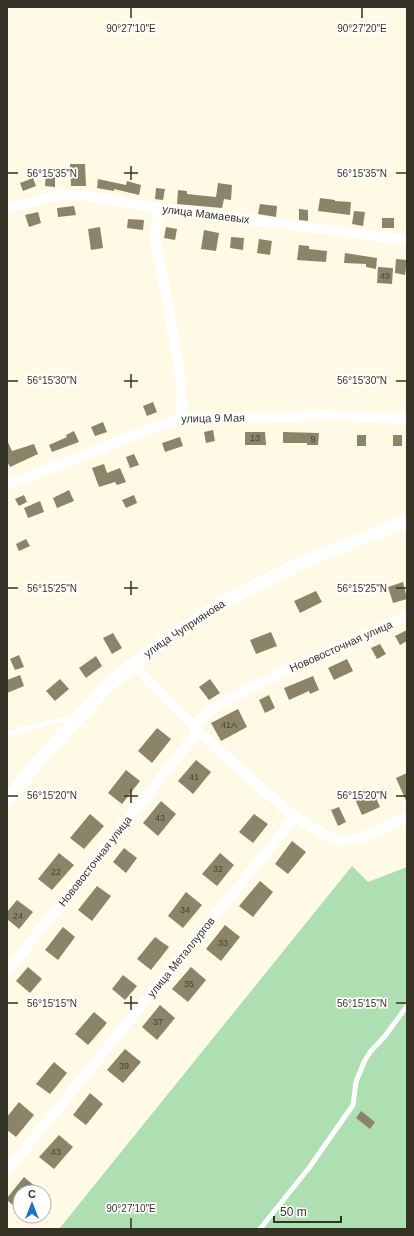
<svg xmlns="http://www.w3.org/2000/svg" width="414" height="1236" font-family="Arial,sans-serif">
	<rect width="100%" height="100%" fill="#fefae6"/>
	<!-- green -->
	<polygon fill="#addfb2" points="352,866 368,882 407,867 407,1229 59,1229"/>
	<!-- building -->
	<g fill="#8b8468">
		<polygon points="70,164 85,164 86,186 71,186"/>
		<polygon points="46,174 55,175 55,187 45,186"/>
		<polygon points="33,178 36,186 23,191 20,183"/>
		<polygon points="98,179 126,185 127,181 141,185 139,195 114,189 114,191 97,188"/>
		<polygon points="218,183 232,185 231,200 224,199 222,208 177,204 178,190 187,191 187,194 216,197"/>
		<polygon points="156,188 165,189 163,200 155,199"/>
		<polygon points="320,198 335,200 335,201 351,202 350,215 318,211"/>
		<polygon points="260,204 277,206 276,217 258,214"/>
		<polygon points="74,206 76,215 58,217 57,208"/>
		<polygon points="299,209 308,210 308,221 299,220"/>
		<polygon points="354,211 365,212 363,226 352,224"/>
		<polygon points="38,212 41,223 29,227 25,215"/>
		<rect x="382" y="218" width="12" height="10"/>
		<polygon points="128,219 144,220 143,230 127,228"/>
		<polygon points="100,227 103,248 91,250 88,229"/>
		<polygon points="166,227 177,229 175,240 164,238"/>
		<polygon points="204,230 219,233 216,251 201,249"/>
		<polygon points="231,237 244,238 243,250 230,248"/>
		<polygon points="259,239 272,241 270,255 257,253"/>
		<polygon points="299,245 309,246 309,249 327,251 326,262 297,260"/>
		<polygon points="345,253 377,258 376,269 366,267 366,264 344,263"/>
		<polygon points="396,259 407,260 405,275 395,273"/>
		<polygon points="378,267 393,268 392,284 377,283"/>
		<polygon points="153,402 157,412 147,416 143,406"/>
		<polygon points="103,422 107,432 95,436 91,427"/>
		<polygon points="213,430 215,441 206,443 204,432"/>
		<polygon points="74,431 79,442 52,452 49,445 67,437 66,435"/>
		<polygon points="245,432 265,432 266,445 245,445"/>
		<polygon points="283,432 319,433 318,445 307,445 307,443 283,443"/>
		<rect x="357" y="435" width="9" height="11"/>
		<rect x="393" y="435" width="9" height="11"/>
		<polygon points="180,437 183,446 165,452 162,443"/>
		<polygon points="7,440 12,451 34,444 38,454 10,467 7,461"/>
		<polygon points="134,454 139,465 130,468 126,457"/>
		<polygon points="104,464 107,473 120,468 126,482 117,485 115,482 99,487 92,468"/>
		<polygon points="69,490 74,501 57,508 53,498"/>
		<polygon points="24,495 27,502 19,506 15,499"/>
		<polygon points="134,495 137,503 126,508 122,500"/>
		<polygon points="40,501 44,512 28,518 24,508"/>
		<polygon points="26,539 30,546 19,551 16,544"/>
		<polygon points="403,582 407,599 393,603 388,587"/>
		<polygon points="316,591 322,602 300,613 294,601"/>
		<polygon points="407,630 407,641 400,645 395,636"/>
		<polygon points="271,632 277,646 256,654 250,640"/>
		<polygon points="113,633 122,648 112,654 103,638"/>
		<polygon points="380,644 386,654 377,659 371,648"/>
		<polygon points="19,655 24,667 15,670 10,659"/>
		<polygon points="96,656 102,666 86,678 79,668"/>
		<polygon points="347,659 353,671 334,680 328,668"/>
		<polygon points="20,675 24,686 7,693 7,680"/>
		<polygon points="313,676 319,690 310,694 309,691 289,700 284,688"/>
		<polygon points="60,679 69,689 55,701 46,691"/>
		<polygon points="210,679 220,693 209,700 199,687"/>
		<polygon points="269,695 275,708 265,713 259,700"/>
		<polygon points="238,709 247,727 221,741 211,723"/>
		<polygon points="157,728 171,739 152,763 138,751"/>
		<polygon points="196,760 211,772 193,794 178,781"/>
		<polygon points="126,770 140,781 122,804 108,793"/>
		<polygon points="407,773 407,803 396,778"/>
		<polygon points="373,791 380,807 362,815 355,799"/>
		<polygon points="161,801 176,814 158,836 143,823"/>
		<polygon points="339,807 346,822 338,826 331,810"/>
		<polygon points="90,814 104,826 84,849 70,838"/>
		<polygon points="254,814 268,824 253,843 239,832"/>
		<polygon points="292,841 306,852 288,874 275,864"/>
		<polygon points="124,848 137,858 126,873 113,862"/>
		<polygon points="59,853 74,865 52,890 38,879"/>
		<polygon points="220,853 234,865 217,886 202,874"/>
		<polygon points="260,881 273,892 253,917 239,906"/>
		<polygon points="97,886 111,896 92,921 78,910"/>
		<polygon points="186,892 202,905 183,928 168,916"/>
		<polygon points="17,900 33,912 19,929 7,919 7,912"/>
		<polygon points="225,925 240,937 221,961 206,949"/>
		<polygon points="63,927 75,937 58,960 45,950"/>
		<polygon points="155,937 169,947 151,970 137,959"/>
		<polygon points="28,967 42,979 30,993 16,981"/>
		<polygon points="191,967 206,980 188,1002 172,989"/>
		<polygon points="123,975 137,986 125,1000 112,989"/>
		<polygon points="160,1005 175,1018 157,1040 142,1027"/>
		<polygon points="94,1012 107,1023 88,1045 75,1034"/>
		<polygon points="125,1049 141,1062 123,1083 107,1070"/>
		<polygon points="54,1062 67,1073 50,1094 36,1084"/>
		<polygon points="90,1093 103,1104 86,1125 73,1115"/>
		<polygon points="19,1102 34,1115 16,1137 7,1130 7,1117"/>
		<polygon points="361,1111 375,1122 370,1129 356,1118"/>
		<polygon points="59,1135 73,1147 54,1169 39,1157"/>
		<polygon points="24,1177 42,1192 20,1192 20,1211 7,1200 7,1198"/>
	</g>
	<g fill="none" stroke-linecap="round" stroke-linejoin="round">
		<!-- service -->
		<g stroke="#fff" stroke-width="5">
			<polyline points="7,734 55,721 74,718"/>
			<polyline points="260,1229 309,1168 353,1105 356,1082 364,1062 370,1052 385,1036 407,1006"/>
		</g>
		<!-- minor -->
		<g stroke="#fff" stroke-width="10">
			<polyline points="7,208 61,195 81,195 158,208 407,240"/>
			<polyline points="158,208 155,233 156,243 170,315 181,382 182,417"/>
			<polyline points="7,485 182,417 269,418 323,415 407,419"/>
			<polyline points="133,664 198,731 244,773 295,817 315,829 329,837 342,841 358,839 380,830 407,817"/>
			<polyline points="193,724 220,704 241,693 285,671 407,616"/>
			<polyline points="7,972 198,731"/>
			<polyline points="7,1171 295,817"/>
		</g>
		<!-- tertiary -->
		<path stroke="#fff" stroke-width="13" id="s1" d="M7,801L40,759L108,686L133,664L158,645L227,600L298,564L407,521"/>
	</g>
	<!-- ticks -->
	<path fill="none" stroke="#353226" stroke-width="1.5" d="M131,8V18M362,8V18M131,166V180M8,173H18M124,173H138M396,173H406M131,374V388M8,381H18M124,381H138M396,381H406M131,581V595M8,588H18M124,588H138M396,588H406M131,789V803M8,796H18M124,796H138M396,796H406M131,996V1010M8,1003H18M124,1003H138M396,1003H406M131,1218V1228"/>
	<g text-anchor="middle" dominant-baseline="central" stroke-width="3.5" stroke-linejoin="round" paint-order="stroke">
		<!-- number labels -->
		<g font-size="9" fill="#4a4636">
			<text x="385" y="276">49</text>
			<text x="255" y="438">13</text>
			<text x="313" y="439">9</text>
			<text x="229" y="725">41А</text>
			<text x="194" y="777">41</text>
			<text x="160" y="818">43</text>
			<text x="218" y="869">32</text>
			<text x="56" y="872">22</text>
			<text x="185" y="910">34</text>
			<text x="18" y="916">24</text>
			<text x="223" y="943">33</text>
			<text x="189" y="984">35</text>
			<text x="158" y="1022">37</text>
			<text x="124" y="1066">39</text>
			<text x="56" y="1152">43</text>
		</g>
		<!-- street labels -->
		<g font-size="11" fill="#353226" stroke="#fff">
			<text transform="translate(206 214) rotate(7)">улица Мамаевых</text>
			<text transform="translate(213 418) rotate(-1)">улица 9 Мая</text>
			<text stroke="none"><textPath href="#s1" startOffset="249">улица Чуприянова</textPath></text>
			<text transform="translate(341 646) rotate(-24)">Нововосточная улица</text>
			<text transform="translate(95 861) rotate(-52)">Нововосточная улица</text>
			<text transform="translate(181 957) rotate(-51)">улица Металлургов</text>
		</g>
	</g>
	<g font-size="10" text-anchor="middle" fill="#353226" stroke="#fff" stroke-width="3.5" stroke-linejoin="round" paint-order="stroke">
		<text x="131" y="32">90°27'10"E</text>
		<text x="362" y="32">90°27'20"E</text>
		<text x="52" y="177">56°15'35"N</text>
		<text x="362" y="177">56°15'35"N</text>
		<text x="52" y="384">56°15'30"N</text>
		<text x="362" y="384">56°15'30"N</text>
		<text x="52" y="592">56°15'25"N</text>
		<text x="362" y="592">56°15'25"N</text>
		<text x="52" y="799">56°15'20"N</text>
		<text x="362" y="799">56°15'20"N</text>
		<text x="52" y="1007">56°15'15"N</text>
		<text x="362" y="1007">56°15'15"N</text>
		<text x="131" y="1212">90°27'10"E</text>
	</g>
	<!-- border -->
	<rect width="414" height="1236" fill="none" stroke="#353226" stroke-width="16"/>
	<!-- north arrow -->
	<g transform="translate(32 1204)"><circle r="19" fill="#ffffff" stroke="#aeada8"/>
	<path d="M0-3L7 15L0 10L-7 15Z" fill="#1f73c1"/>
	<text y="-6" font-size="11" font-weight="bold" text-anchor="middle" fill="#353226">С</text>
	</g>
	<!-- scale -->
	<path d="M274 1216v6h67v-6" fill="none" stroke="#353226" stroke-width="2"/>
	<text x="280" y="1216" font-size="12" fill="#353226" stroke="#ffffff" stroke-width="3" paint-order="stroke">50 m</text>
</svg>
